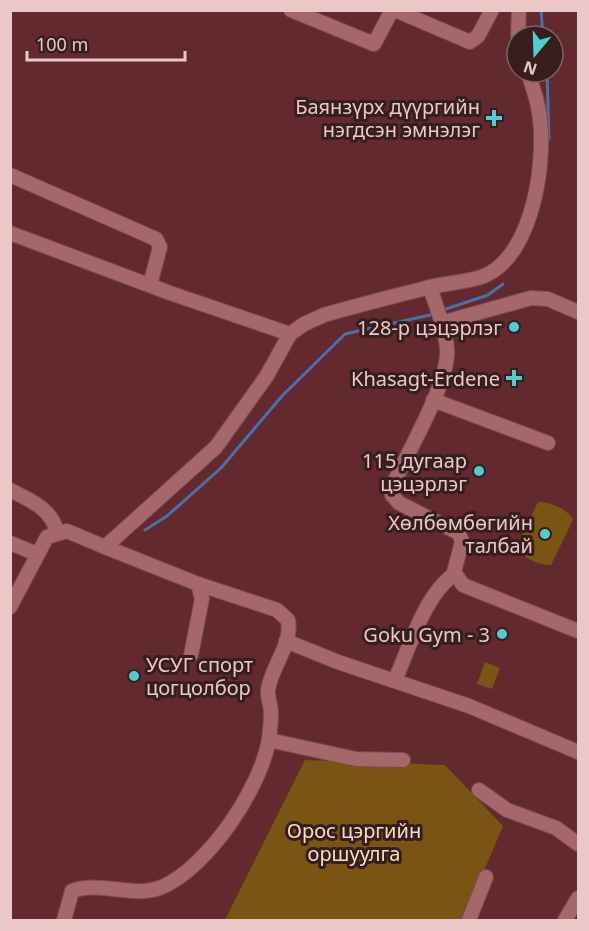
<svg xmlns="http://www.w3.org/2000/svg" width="589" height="931" font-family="'Noto Sans',sans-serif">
	<rect width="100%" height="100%" fill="#622a2f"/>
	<!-- green -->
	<g fill="#795412">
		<path d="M538,502C549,501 569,510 573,520L551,565C540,566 523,558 516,548Z"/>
		<polygon points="485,662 500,668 492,689 477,684"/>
		<polygon points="305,760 445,765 503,826 463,920 225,920"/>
	</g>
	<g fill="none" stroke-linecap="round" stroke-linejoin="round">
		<!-- stream -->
		<g stroke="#4971a7" stroke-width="3">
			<polyline points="541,10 543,36"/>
			<polyline points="547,72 549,139"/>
			<polyline points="446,309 488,295 503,284"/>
			<polyline points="145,530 167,516 221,468 282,396 345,334 430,315"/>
		</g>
		<defs>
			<g id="minor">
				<polyline points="291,10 374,44 392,10"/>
				<polyline points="395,10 470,42 478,36 492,10"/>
				<polyline points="518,36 519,10"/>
				<polyline points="10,175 156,239 160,247 150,285"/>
				<path d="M10,233L170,293L290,334L304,324L324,315C359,305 395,296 430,287C447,283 468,282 484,276C535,255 548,153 538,107C536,95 531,83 528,72"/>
				<path d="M430,287C436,307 446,329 447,350C449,383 408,451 394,483L392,495L399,503L459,533L462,542L454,572L463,585L578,631"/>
				<polyline points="441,323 531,298 548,299 578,312"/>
				<polyline points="433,400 548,443"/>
				<path d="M10,490C30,500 52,509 57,532"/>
				<polyline points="10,543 37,554"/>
				<polyline points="105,547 198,584 202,599 191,655"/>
				<polyline points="10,607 47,537 67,531 105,547 216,447 266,377 290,334"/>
				<polyline points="286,641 338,662 469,706 578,752"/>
				<path d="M395,680C409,649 425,593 455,574"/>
				<polyline points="269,740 356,759 403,760"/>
				<polyline points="479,790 507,810 556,828 578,844"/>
				<path d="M64,920L72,891C100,880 133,899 162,887C208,867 261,788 269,739C270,731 271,721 271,712C271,705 267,697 268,690C271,667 293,644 288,620L277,610L198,584"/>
				<polyline points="469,920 486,877"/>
				<polyline points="565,920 578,898"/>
			</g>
		</defs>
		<!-- minor casing -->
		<use href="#minor" stroke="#794a50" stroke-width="16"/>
		<!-- minor -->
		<use href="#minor" stroke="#a6676a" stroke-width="14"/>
	</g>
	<!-- markers -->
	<g fill="#52cdce" stroke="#361d1e" stroke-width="2">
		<path d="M491 109h6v6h6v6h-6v6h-6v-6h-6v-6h6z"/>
		<circle cx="514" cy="327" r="6"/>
		<path d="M511 369h6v6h6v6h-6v6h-6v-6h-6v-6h6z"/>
		<circle cx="479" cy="471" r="6"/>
		<circle cx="545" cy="534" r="6"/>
		<circle cx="502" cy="634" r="6"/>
		<circle cx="134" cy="676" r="6"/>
	</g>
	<g text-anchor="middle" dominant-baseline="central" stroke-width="6" stroke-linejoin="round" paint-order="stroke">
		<!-- poi labels -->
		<g font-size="20" fill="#ebc7c8" stroke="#361d1e" text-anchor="end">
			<text x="480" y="106">Баянзүрх дүүргийн<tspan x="480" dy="23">нэгдсэн эмнэлэг</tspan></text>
			<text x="502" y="327">128-р цэцэрлэг</text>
			<text x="500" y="378">Khasagt-Erdene</text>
			<text x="467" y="460">115 дугаар<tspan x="467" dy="23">цэцэрлэг</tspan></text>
			<text x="533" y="522">Хөлбөмбөгийн<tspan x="533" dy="23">талбай</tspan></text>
			<text x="490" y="634">Goku Gym - 3</text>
			<text x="146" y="664" text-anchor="start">УСУГ спорт<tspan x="146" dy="23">цогцолбор</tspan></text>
		</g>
		<!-- park labels -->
		<g font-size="20" fill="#f7dfbe" stroke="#361d1e">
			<text x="354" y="830">Орос цэргийн<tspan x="354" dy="23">оршуулга</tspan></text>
		</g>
	</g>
	<!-- border -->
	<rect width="589" height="931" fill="none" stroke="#ebc7c8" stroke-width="24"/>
	<!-- north arrow -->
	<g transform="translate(535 54) rotate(199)"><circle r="28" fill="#361d1e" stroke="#7e6162" stroke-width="1.5"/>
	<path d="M0-4.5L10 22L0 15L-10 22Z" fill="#52cdce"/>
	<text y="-9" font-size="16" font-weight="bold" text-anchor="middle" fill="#ebc7c8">N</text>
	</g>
	<!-- scale -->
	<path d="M27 51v9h158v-9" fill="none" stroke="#ebc7c8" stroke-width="3"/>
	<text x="36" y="51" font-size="18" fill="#ebc7c8" stroke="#361d1e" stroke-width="4.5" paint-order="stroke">100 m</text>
</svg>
